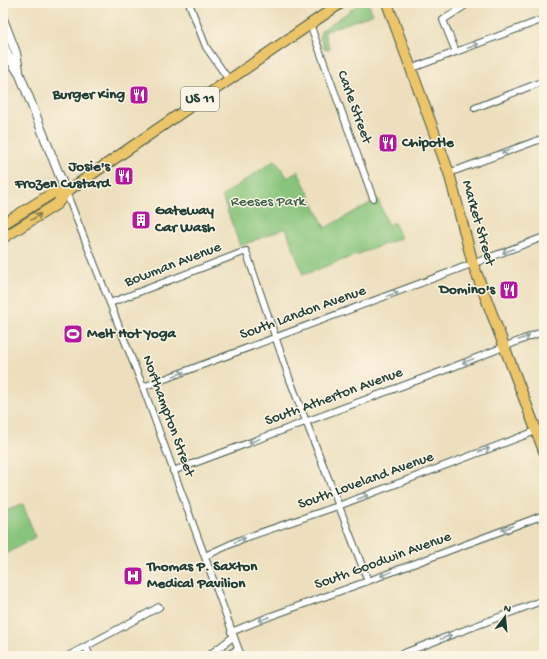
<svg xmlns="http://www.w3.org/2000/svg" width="547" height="659" font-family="'Gochi Hand',sans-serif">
	<rect width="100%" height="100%" fill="#fcf5e5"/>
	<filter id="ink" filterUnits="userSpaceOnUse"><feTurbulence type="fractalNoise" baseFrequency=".025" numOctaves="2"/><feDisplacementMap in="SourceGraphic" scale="8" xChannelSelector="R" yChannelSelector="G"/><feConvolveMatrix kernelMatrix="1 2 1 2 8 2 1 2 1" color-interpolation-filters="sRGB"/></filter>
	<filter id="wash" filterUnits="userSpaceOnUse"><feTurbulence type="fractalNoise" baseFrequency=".012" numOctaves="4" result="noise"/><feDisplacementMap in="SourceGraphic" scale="16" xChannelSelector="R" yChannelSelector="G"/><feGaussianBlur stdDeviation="0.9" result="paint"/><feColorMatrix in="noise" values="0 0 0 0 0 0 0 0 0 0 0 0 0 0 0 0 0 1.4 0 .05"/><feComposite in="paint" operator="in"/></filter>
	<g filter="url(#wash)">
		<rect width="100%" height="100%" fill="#eddfbe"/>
		<!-- green -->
		<g fill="#88c57c" stroke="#548158">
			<polygon points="361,3 368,3 373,14 324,32 330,49 329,50 324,49 320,36 321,31"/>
			<polygon points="275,160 288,178 298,171 325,228 378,199 388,226 394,222 401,238 303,275 286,228 240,246 222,196"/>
			<polygon points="23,504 35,537 3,556 3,512"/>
		</g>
	</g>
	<g filter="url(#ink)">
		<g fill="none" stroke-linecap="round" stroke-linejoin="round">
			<defs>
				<g id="minor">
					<polyline points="189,3 206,47 229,80"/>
					<polyline points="310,24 373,198"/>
					<polyline points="456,52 443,20 469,3"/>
					<polyline points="410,69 544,19"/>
					<polyline points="475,108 544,81"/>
					<polyline points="449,173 544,138"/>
					<polyline points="66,192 143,387 241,656"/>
					<polyline points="110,303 246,251 290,380 368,581"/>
					<polyline points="143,387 544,237"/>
					<polyline points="173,471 448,369 544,331"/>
					<polyline points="205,556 242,539 338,506 544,428"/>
					<polyline points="231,632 271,616 368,581 544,515"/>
					<polyline points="86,647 90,656"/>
					<polyline points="68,656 159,607"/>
					<polyline points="208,656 233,637"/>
					<polyline points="226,656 238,649"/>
					<polyline points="396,656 544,600"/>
				</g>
				<g id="tertiary">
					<polyline points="3,19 16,53 19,70"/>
					<polyline points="3,43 8,56 20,75 66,192"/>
				</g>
				<g id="primary">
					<polyline points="387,3 449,173 473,264 544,451"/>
					<polyline points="3,224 53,193 66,192"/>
					<polyline points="3,238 57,204 66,192 341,3"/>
				</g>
			</defs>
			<!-- minor casing -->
			<use href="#minor" stroke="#3e5549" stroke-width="8"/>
			<!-- tertiary casing -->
			<use href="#tertiary" stroke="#3e5549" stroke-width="10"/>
			<!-- primary casing -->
			<use href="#primary" stroke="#3e5549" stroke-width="12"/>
			<!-- minor -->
			<use href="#minor" stroke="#fff" stroke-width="6"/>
			<!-- tertiary -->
			<use href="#tertiary" stroke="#fff" stroke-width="8"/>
			<!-- primary -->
			<use href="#primary" stroke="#edc569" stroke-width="10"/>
		</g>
		<!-- one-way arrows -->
		<defs><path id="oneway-shaft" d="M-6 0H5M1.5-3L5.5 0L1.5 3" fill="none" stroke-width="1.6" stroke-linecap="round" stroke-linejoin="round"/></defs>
		<g stroke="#8f9e9a">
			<use href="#oneway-shaft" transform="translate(473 46) rotate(-21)"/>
			<use href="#oneway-shaft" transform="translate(507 151) rotate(160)"/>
			<use href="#oneway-shaft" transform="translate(508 251) rotate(159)"/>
			<use href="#oneway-shaft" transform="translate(393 294) rotate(-20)"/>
			<use href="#oneway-shaft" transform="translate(524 338) rotate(-20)"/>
			<use href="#oneway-shaft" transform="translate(468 361) rotate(158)"/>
			<use href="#oneway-shaft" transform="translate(179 374) rotate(-20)"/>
			<use href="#oneway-shaft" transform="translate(254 441) rotate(159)"/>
			<use href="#oneway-shaft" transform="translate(484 450) rotate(-18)"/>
			<use href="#oneway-shaft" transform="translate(363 497) rotate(-21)"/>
			<use href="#oneway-shaft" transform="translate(507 528) rotate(159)"/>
			<use href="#oneway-shaft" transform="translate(240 540) rotate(-23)"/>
			<use href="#oneway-shaft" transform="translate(386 574) rotate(159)"/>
			<use href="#oneway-shaft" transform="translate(264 619) rotate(158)"/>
			<use href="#oneway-shaft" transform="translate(446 637) rotate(-21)"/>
		</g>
		<use stroke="#7c7a4c" href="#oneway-shaft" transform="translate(36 217) rotate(-32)"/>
	</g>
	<!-- icons -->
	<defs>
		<symbol id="restaurant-square" viewBox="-11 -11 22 22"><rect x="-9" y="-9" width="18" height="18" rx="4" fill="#b5179e" stroke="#fcf5e5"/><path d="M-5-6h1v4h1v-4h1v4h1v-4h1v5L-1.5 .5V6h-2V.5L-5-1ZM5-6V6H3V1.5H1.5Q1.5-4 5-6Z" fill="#fff"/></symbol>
		<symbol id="building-square" viewBox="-11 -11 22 22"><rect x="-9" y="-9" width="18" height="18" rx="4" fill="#b5179e" stroke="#fcf5e5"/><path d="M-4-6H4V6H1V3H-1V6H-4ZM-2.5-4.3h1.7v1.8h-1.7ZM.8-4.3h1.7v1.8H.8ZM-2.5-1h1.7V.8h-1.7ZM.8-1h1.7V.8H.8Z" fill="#fff"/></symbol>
		<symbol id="stadium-square" viewBox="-11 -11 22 22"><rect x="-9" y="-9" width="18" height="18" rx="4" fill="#b5179e" stroke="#fcf5e5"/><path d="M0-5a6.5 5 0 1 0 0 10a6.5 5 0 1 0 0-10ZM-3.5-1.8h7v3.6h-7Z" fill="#fff"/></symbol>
		<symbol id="hospital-square" viewBox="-11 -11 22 22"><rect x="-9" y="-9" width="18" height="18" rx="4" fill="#b5179e" stroke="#fcf5e5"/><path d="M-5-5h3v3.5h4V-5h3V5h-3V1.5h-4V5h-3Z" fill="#fff"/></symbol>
	</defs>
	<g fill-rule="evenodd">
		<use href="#restaurant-square" x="128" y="84" width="22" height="22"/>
		<use href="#restaurant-square" x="377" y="132" width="22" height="22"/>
		<use href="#restaurant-square" x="113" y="165" width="22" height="22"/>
		<use href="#building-square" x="130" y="209" width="22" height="22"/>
		<use href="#restaurant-square" x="498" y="279" width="22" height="22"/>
		<use href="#stadium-square" x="62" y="323" width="22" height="22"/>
		<use href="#hospital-square" x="122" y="565" width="22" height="22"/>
	</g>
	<g text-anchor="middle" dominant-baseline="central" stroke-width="3" stroke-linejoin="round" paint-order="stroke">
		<!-- shield labels -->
		<rect fill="#fcf5e5" stroke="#617469" stroke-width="1" x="181" y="87" width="38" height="24" rx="3"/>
		<g font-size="14" font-weight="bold" fill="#1f3d34">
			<text x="200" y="99">US 11</text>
		</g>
		<!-- poi labels -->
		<g font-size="15" font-weight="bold" fill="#1f3d34" stroke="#fcf5e5" text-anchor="start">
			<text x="125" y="95" text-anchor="end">Burger King</text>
			<text x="402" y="143">Chipotle</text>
			<text x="110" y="167" text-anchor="end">Josie's<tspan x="110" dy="17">Frozen Custard</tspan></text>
			<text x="155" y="211">Gateway<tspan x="155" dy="17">Car Wash</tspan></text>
			<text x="495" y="290" text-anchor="end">Domino's</text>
			<text x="87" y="334">Melt Hot Yoga</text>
			<text x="147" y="567">Thomas P. Saxton<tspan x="147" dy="17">Medical Pavilion</tspan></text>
		</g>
		<!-- street labels -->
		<g font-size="15" fill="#1f3d34" stroke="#fcf5e5">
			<text transform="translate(354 107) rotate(70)">Carle Street</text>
			<text transform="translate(478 223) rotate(74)">Market Street</text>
			<text transform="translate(173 265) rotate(-21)">Bowman Avenue</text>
			<text transform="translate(303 313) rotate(-20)">South Landon Avenue</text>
			<text transform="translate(334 397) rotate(-20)">South Atherton Avenue</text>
			<text transform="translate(168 416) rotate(70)">Northampton Street</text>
			<text transform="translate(366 481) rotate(-20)">South Loveland Avenue</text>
			<text transform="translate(383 561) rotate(-20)">South Goodwin Avenue</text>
		</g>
		<!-- park labels -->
		<g font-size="15" fill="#395f46" stroke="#fcf5e5">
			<text x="268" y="202">Reeses Park</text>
		</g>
	</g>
	<!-- margin -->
	<rect width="547" height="659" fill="none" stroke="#fcf5e5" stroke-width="16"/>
	<!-- north arrow -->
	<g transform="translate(505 617) rotate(16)" stroke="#fcf5e5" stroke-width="3" paint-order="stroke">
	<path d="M0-3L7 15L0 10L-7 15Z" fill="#1f3d34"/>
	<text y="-6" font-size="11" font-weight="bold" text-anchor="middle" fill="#1f3d34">N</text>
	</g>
</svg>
